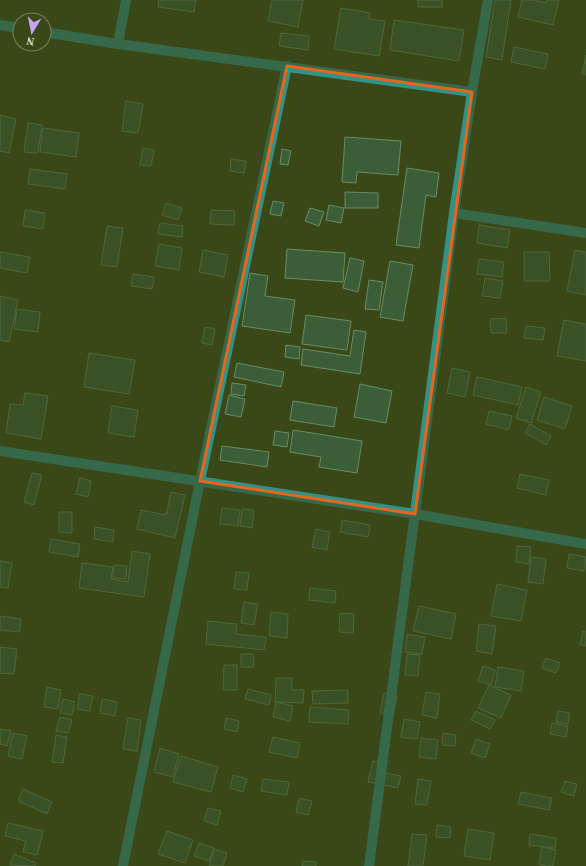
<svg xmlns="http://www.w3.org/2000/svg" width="586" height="866" font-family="'Source Serif 4',serif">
	<rect width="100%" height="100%" fill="#3a4717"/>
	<!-- building -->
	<g fill="#3b5e39" stroke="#688d65">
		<polygon points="159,0 196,0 194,12 158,7"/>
		<polygon points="272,0 303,0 298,27 268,21"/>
		<rect x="418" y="0" width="24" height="7"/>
		<polygon points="495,0 511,0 502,60 486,57"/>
		<polygon points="522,0 533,0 546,3 547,0 559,0 553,25 518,17"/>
		<polygon points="341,8 370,13 369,19 385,21 379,56 334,49"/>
		<polygon points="394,20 464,30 459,61 390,50"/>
		<polygon points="281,33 309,36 308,50 279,46"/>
		<polygon points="514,47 548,54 545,69 511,62"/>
		<polygon points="586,55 586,75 582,74"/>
		<polygon points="126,101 143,104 138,133 122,131"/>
		<polygon points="0,115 16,119 9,153 0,151"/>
		<polygon points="28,123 42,125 38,153 24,152"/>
		<polygon points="43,128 79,133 76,157 40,152"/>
		<polygon points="345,137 401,141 398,175 357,172 356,183 342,182"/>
		<polygon points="143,148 154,150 151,166 140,165"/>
		<polygon points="282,149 291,151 288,165 280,164"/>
		<polygon points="231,159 246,161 244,173 230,171"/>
		<polygon points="407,168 439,173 436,197 426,195 419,248 396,245"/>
		<polygon points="30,169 67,174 65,189 28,184"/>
		<polygon points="345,192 378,193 378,208 345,208"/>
		<polygon points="273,201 284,203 281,216 270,214"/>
		<polygon points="166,203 182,208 178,220 162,215"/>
		<polygon points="329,205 344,208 341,223 326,220"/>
		<polygon points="310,208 324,212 319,226 305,221"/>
		<polygon points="25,210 45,213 43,229 23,226"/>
		<polygon points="211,210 235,211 234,225 210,224"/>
		<polygon points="160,223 183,226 182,237 158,234"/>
		<polygon points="479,225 510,230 507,248 477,243"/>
		<polygon points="107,226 123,228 117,267 101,265"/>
		<polygon points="159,244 182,248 179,270 155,266"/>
		<polygon points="287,249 345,253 343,282 285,278"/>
		<polygon points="203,250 228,255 224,277 199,272"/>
		<polygon points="575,250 586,252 586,295 567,291"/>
		<polygon points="0,252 30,257 27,273 0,268"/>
		<polygon points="524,252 549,252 550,281 524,281"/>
		<polygon points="350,258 364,261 358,292 343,288"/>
		<polygon points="479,259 504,262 502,277 477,274"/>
		<polygon points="390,261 413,265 403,321 380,317"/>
		<polygon points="250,273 268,276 265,296 295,300 290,333 242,326"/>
		<polygon points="133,274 154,277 152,289 131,286"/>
		<polygon points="485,278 503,281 500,298 482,296"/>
		<polygon points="369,280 383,282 379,310 365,309"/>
		<polygon points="0,296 18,300 9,342 0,340"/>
		<polygon points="17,309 40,312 38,332 14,329"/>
		<polygon points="306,315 351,321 347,350 302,344"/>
		<polygon points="506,318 507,333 491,333 490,319"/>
		<polygon points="564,320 586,324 586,361 557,356"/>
		<polygon points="526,326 545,328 543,340 524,338"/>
		<polygon points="205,327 215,329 212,345 202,343"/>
		<polygon points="354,330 366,332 360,374 301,365 303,349 350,356"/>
		<polygon points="286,345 300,347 299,359 285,357"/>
		<polygon points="89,353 135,360 129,394 84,387"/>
		<polygon points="237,363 284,372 281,387 234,377"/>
		<polygon points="452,368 470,372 465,397 447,393"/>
		<polygon points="477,377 522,387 518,405 473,395"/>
		<polygon points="232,383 246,385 244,396 231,394"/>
		<polygon points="360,384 392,391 386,423 354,417"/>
		<polygon points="526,387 541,392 531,423 516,418"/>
		<polygon points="25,393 48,396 41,439 6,433 10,404 23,405"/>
		<polygon points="229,395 245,399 241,417 225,414"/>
		<polygon points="544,397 572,406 565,429 537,420"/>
		<polygon points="293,401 337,408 334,427 290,420"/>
		<polygon points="112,406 138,410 134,437 108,433"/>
		<polygon points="489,411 512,416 509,430 486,424"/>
		<polygon points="530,424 551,436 546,445 525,433"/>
		<polygon points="293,430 362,441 357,473 319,467 321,457 290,452"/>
		<polygon points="275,431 289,433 287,447 273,445"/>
		<polygon points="222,446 269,452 267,467 220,460"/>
		<polygon points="32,473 42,475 34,505 24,502"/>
		<polygon points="520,474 549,480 546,495 517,488"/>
		<polygon points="80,478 91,481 88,497 76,494"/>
		<polygon points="171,492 185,495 175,538 137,529 141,510 166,515"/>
		<polygon points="222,508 240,510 238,526 220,524"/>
		<polygon points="242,509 254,510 252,528 240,526"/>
		<polygon points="59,512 72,512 72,533 59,532"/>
		<polygon points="342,520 370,525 368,537 340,532"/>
		<polygon points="95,527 114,530 113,542 94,539"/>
		<polygon points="316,529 330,532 327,550 312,547"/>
		<polygon points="51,539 80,544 78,557 49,552"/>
		<polygon points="517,546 531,547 529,564 516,562"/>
		<polygon points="132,551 150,554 144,597 79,588 82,563 113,567 111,579 128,582"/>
		<polygon points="569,554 586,557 584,571 567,568"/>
		<polygon points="531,557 546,559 543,584 528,582"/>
		<polygon points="0,561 12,563 8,588 0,587"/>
		<polygon points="114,565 127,566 126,579 113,578"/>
		<polygon points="236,572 249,573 247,590 234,589"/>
		<polygon points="497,584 527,590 521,621 491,616"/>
		<polygon points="310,588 336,591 335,603 309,600"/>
		<polygon points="244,602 258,604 254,625 241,623"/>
		<polygon points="419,606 456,614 451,639 413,631"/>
		<polygon points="271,612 288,614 287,638 269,636"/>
		<polygon points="340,613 354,614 353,633 339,632"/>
		<polygon points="0,616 21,619 19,632 0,630"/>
		<polygon points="208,621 237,624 236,634 266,637 264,650 206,644"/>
		<polygon points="479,624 496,626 492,654 476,651"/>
		<polygon points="583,631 586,632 586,646 580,645"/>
		<polygon points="407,634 425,637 422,654 405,652"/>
		<polygon points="0,647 17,649 14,674 0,673"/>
		<polygon points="241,654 253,654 254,667 241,667"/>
		<polygon points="407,654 420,655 418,676 405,675"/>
		<polygon points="546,658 560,663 556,673 542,668"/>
		<polygon points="224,665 237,665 237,690 223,690"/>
		<polygon points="483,666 495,670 491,685 478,681"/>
		<polygon points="498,667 524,671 521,691 495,687"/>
		<polygon points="276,678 292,678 292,690 304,690 303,703 275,702"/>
		<polygon points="489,685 511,695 501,718 478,708"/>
		<polygon points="47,687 61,690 58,709 44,707"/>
		<polygon points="248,689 271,695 269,705 245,699"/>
		<polygon points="348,690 348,703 313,704 312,691"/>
		<polygon points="426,692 440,694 437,718 422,715"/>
		<polygon points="384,693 397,696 393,716 380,713"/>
		<polygon points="80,694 93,696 90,711 77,709"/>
		<polygon points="63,699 75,702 72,715 60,713"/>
		<polygon points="102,699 117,702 115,716 100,713"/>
		<polygon points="276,702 293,706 290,721 273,717"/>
		<polygon points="310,707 349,710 348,724 309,722"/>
		<polygon points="476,711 495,720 490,729 471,720"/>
		<polygon points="558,711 570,713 568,724 556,722"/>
		<polygon points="60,717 72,720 68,733 56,731"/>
		<polygon points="128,718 141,720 137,751 123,749"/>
		<polygon points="226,718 239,721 237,732 224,729"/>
		<polygon points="404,719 420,722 417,739 401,737"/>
		<polygon points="552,723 568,726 566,737 550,734"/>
		<polygon points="0,729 11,731 7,746 0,744"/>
		<polygon points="13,733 27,736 22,759 8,756"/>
		<polygon points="443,733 456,735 455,746 442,745"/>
		<polygon points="56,735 67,737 63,763 52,762"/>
		<polygon points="273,737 300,743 297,758 269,752"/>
		<polygon points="421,738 438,740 436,759 419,757"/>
		<polygon points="476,739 490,744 485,758 471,753"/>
		<polygon points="160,748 179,754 173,777 154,772"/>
		<polygon points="181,756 218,767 211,792 173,782"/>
		<polygon points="373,761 387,764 385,773 401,776 398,788 368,782"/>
		<polygon points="233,775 247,779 243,792 230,788"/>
		<polygon points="263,779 289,782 287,795 261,791"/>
		<polygon points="418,779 431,781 427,805 415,804"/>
		<polygon points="565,781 577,784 574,796 561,792"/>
		<polygon points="23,789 52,802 47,814 18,801"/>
		<polygon points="521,792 552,798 549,810 518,804"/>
		<polygon points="299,798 312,801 308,815 296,812"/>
		<polygon points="208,808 221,811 217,825 204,821"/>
		<polygon points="8,823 43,831 37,855 23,852 26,841 5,836"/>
		<polygon points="437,825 451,827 450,838 436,837"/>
		<polygon points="468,829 494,833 490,860 464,856"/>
		<polygon points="167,831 193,840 185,863 158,854"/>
		<polygon points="412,834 427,835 423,866 408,866"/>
		<polygon points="530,834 556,838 555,848 529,845"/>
		<polygon points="199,843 214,848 209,861 194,856"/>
		<polygon points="542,847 556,850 553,866 546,866 539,864"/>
		<polygon points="214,849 227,853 223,866 209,866"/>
		<polygon points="14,854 36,863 35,866 10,865"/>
		<polygon points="303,861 316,862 316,866 302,866"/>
	</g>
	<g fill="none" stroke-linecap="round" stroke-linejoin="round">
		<!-- minor -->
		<g stroke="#329286" stroke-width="10">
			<polyline points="0,25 20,28"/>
			<polyline points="44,32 118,44 472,92"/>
			<polyline points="118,44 126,0"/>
			<polyline points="454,213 586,233"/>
			<polyline points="0,451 415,514 586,544"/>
			<polyline points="123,866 200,481 287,66"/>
			<polyline points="369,866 454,213 472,92 488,0"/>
		</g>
	</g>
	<!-- marked area -->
	<path d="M0 0H586V866H0ZM287,66L472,92L415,514L200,481Z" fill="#3a4717" fill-opacity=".55" fill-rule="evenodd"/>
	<path fill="none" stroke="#e6661e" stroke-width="3" stroke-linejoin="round" d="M287,66L472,92L415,514L200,481Z"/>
	<!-- north arrow -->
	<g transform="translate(32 32) rotate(190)"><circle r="19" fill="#3a4717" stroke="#77835c"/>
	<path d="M0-3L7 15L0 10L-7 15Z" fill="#c5a6f0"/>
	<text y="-6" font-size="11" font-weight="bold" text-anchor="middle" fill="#d3dcc3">N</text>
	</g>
</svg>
